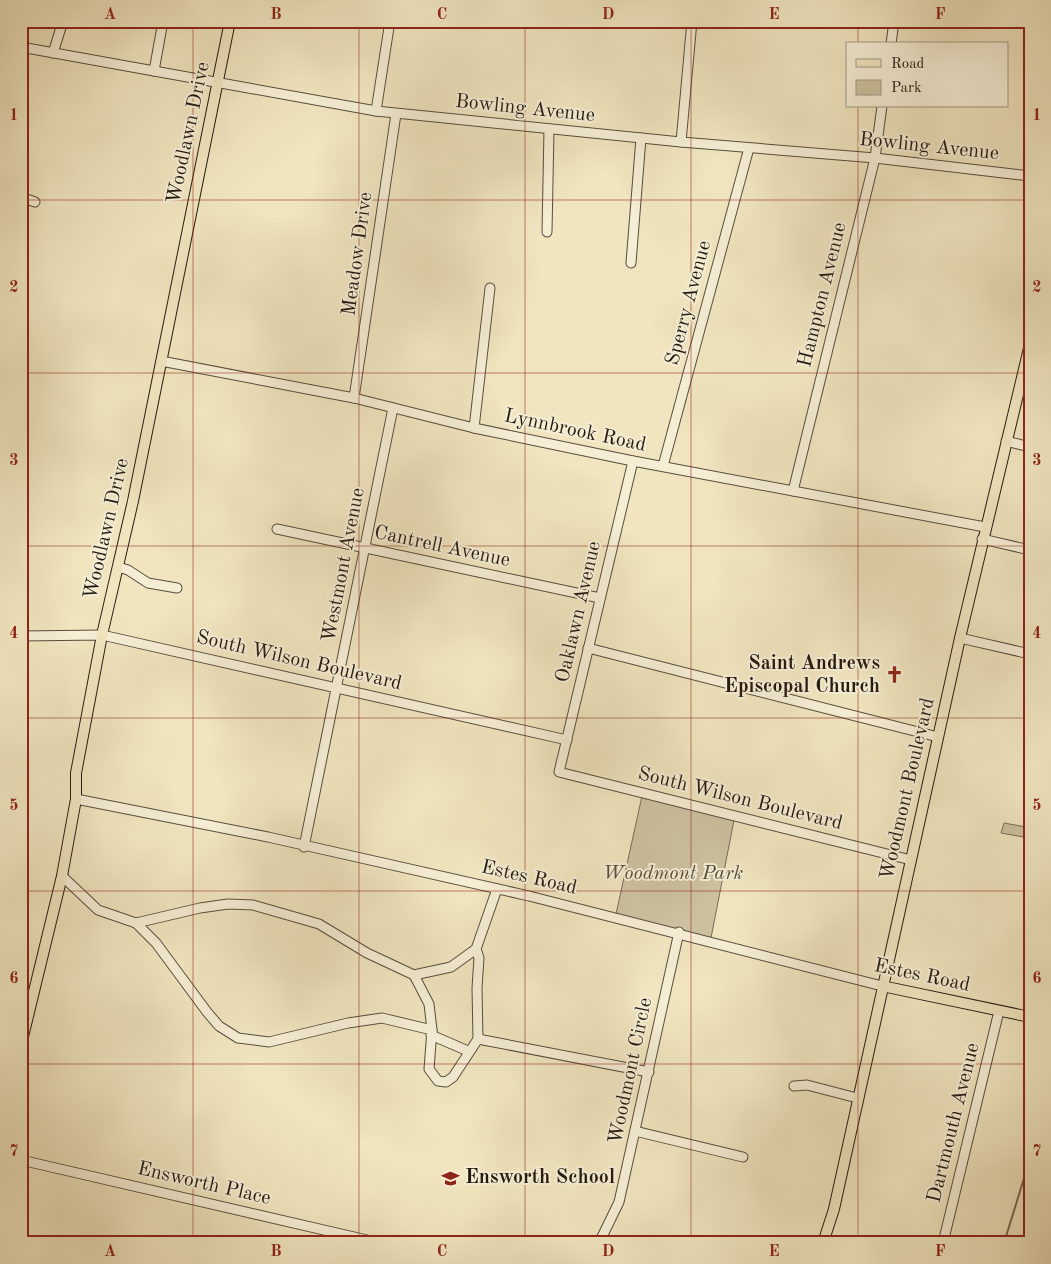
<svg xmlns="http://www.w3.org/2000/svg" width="1051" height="1264" font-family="'Old Standard TT',serif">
	<rect width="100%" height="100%" fill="#f0e5bf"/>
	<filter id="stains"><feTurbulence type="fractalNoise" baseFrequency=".004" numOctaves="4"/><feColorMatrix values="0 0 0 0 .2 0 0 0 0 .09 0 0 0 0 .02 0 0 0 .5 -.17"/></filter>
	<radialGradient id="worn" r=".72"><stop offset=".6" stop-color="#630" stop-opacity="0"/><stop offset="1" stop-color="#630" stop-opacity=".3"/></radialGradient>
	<!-- green -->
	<g fill="#cdc2a1" stroke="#786e59">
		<polygon points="642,796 734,820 711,938 616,914"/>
		<polygon points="1004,823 1026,827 1023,837 1001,833"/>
	</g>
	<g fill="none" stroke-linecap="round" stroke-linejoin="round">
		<!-- stream -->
		<polyline stroke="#756a56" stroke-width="2" points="1004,1243 1030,1159"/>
		<defs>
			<g id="minor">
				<polyline points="891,44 894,21"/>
				<polyline points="21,47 376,111 681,142 875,158 1030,176"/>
				<polyline points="53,53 63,21"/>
				<polyline points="154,71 163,21"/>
				<polyline points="376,111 390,21"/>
				<polyline points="681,142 692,21"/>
				<polyline points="21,197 35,202"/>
				<polyline points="547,232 549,129"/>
				<polyline points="631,263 641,138"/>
				<polyline points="161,361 354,398 474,428 633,461 985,527"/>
				<polyline points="354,398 396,114"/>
				<polyline points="474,428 490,288"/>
				<polyline points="1006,441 1030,447"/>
				<polyline points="633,461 559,772 911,860"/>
				<polyline points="663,466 749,148"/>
				<polyline points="793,491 875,158 882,106"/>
				<polyline points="277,529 600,598"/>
				<polyline points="982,539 1030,550"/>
				<polyline points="118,567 128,570 148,583 177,588"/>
				<polyline points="21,636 102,635 567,740"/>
				<polyline points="960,638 1030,654"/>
				<polyline points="588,648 938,737"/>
				<polyline points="76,799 268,837 529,896 882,986"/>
				<polyline points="304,847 393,408"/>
				<polyline points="62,876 98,910 136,923 156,943 207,1012 219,1026 238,1038 269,1042 348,1023 382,1018 432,1030"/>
				<polyline points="136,923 200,908 228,904 253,905 319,924 367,953 414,975 451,967 476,949 497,889"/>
				<polyline points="476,949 479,958 477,988 478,1039"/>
				<polyline points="414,975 429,1004 432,1030 429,1069 438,1081 446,1082 453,1077 478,1039"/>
				<polyline points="431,1035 468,1051"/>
				<polyline points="478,1039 649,1072"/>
				<polyline points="794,1086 807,1085 857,1098"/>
				<polyline points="635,1131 743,1157"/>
				<polyline points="21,1160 380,1243"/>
				<polyline points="825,1239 840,1243"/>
				<polyline points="599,1243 619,1202 679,932"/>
				<polyline points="943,1243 999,1011"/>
			</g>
			<g id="major">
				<polyline points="882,986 1030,1017"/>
				<polyline points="21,1045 62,876 76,799 76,773 102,635 133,501 230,21"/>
				<polyline points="823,1243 834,1209 960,638 1030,344"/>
			</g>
		</defs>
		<!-- minor casing -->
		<use href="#minor" stroke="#574d3c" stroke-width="11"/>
		<!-- major casing -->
		<use href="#major" stroke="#241a11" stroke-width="12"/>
		<!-- minor -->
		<use href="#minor" stroke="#f5eed5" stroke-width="9"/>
		<!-- major -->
		<use href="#major" stroke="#f0e5bf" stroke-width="10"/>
	</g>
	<!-- grid -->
	<path fill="none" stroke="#8f2418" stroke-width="1" stroke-opacity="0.55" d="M193,21V1243M359,21V1243M525,21V1243M691,21V1243M858,21V44M858,106V1243M21,200H1030M21,373H1030M21,546H1030M21,718H1030M21,891H1030M21,1064H1030"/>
	<!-- icons -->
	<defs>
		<symbol id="church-bare" viewBox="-9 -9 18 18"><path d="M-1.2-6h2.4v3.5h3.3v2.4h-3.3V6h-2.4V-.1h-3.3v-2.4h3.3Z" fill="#8f2418" stroke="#f5eed5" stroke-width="2.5" paint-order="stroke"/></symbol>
		<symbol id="school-bare" viewBox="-9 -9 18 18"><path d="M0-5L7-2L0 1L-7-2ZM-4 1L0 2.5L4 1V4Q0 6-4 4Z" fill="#8f2418" stroke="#f5eed5" stroke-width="2.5" paint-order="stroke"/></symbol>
	</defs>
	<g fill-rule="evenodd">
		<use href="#church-bare" x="882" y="662" width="25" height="25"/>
		<use href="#school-bare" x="438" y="1166" width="25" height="25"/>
	</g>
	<g text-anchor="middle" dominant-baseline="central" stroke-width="4" stroke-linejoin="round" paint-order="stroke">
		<!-- street labels -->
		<g font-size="20" fill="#241a11" stroke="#f5eed5">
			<text transform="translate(525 109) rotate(6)">Bowling Avenue</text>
			<text transform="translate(189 133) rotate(-78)">Woodlawn Drive</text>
			<text transform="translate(929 147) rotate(6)">Bowling Avenue</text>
			<text transform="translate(358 254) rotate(-82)">Meadow Drive</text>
			<text transform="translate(823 295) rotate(-76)">Hampton Avenue</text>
			<text transform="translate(689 303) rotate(-75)">Sperry Avenue</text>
			<text transform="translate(575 431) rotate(12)">Lynnbrook Road</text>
			<text transform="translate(107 529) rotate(-77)">Woodlawn Drive</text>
			<text transform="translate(442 547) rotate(12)">Cantrell Avenue</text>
			<text transform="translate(344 565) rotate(-79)">Westmont Avenue</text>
			<text transform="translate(579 612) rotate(-77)">Oaklawn Avenue</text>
			<text transform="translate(299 661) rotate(13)">South Wilson Boulevard</text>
			<text transform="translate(908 789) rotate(-77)">Woodmont Boulevard</text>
			<text transform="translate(740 799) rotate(14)">South Wilson Boulevard</text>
			<text transform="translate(529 878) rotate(13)">Estes Road</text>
			<text transform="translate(922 976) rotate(12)">Estes Road</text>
			<text transform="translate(631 1071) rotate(-78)">Woodmont Circle</text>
			<text transform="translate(954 1123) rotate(-76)">Dartmouth Avenue</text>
			<text transform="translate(204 1184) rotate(13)">Ensworth Place</text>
		</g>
		<!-- poi labels -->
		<g font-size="20" font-weight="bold" fill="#241a11" stroke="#f5eed5" text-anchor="end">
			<text x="880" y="664">Saint Andrews<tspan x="880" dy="23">Episcopal Church</tspan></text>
			<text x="465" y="1178" text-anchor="start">Ensworth School</text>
		</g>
		<!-- park labels -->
		<g font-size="20" font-style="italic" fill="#574c3c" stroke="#f5eed5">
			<text x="673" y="874">Woodmont Park</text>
		</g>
	</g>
	<!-- margin -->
	<rect width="1051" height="1264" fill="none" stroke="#f0e5bf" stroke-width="55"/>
	<!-- legend -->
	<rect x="846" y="42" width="162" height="65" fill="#f5eed5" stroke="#a19987"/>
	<rect x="856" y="59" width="25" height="8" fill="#f0e5bf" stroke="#a19987"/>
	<text x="891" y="68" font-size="15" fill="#241a11">Road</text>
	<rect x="856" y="80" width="25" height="15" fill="#cdc2a1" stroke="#a19987"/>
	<text x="891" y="92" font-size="15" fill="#241a11">Park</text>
	<rect x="28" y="28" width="996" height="1208" fill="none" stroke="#8f2418" stroke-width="2"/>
	<g font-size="16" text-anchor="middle" font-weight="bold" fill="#8f2418">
		<text x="110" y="19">A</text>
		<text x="276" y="19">B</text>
		<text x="442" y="19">C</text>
		<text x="608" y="19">D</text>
		<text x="774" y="19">E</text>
		<text x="940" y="19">F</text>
		<text x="14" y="120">1</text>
		<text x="1037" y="120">1</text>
		<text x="14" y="292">2</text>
		<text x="1037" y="292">2</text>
		<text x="14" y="465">3</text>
		<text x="1037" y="465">3</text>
		<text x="14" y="638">4</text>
		<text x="1037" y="638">4</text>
		<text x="14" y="810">5</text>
		<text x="1037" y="810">5</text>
		<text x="14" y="983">6</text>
		<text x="1037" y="983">6</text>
		<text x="14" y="1156">7</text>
		<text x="1037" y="1156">7</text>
		<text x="110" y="1256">A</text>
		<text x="276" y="1256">B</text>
		<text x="442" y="1256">C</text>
		<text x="608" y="1256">D</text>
		<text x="774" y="1256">E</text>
		<text x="940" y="1256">F</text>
	</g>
	<rect width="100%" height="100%" filter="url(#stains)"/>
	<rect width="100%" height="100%" fill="url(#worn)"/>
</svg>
